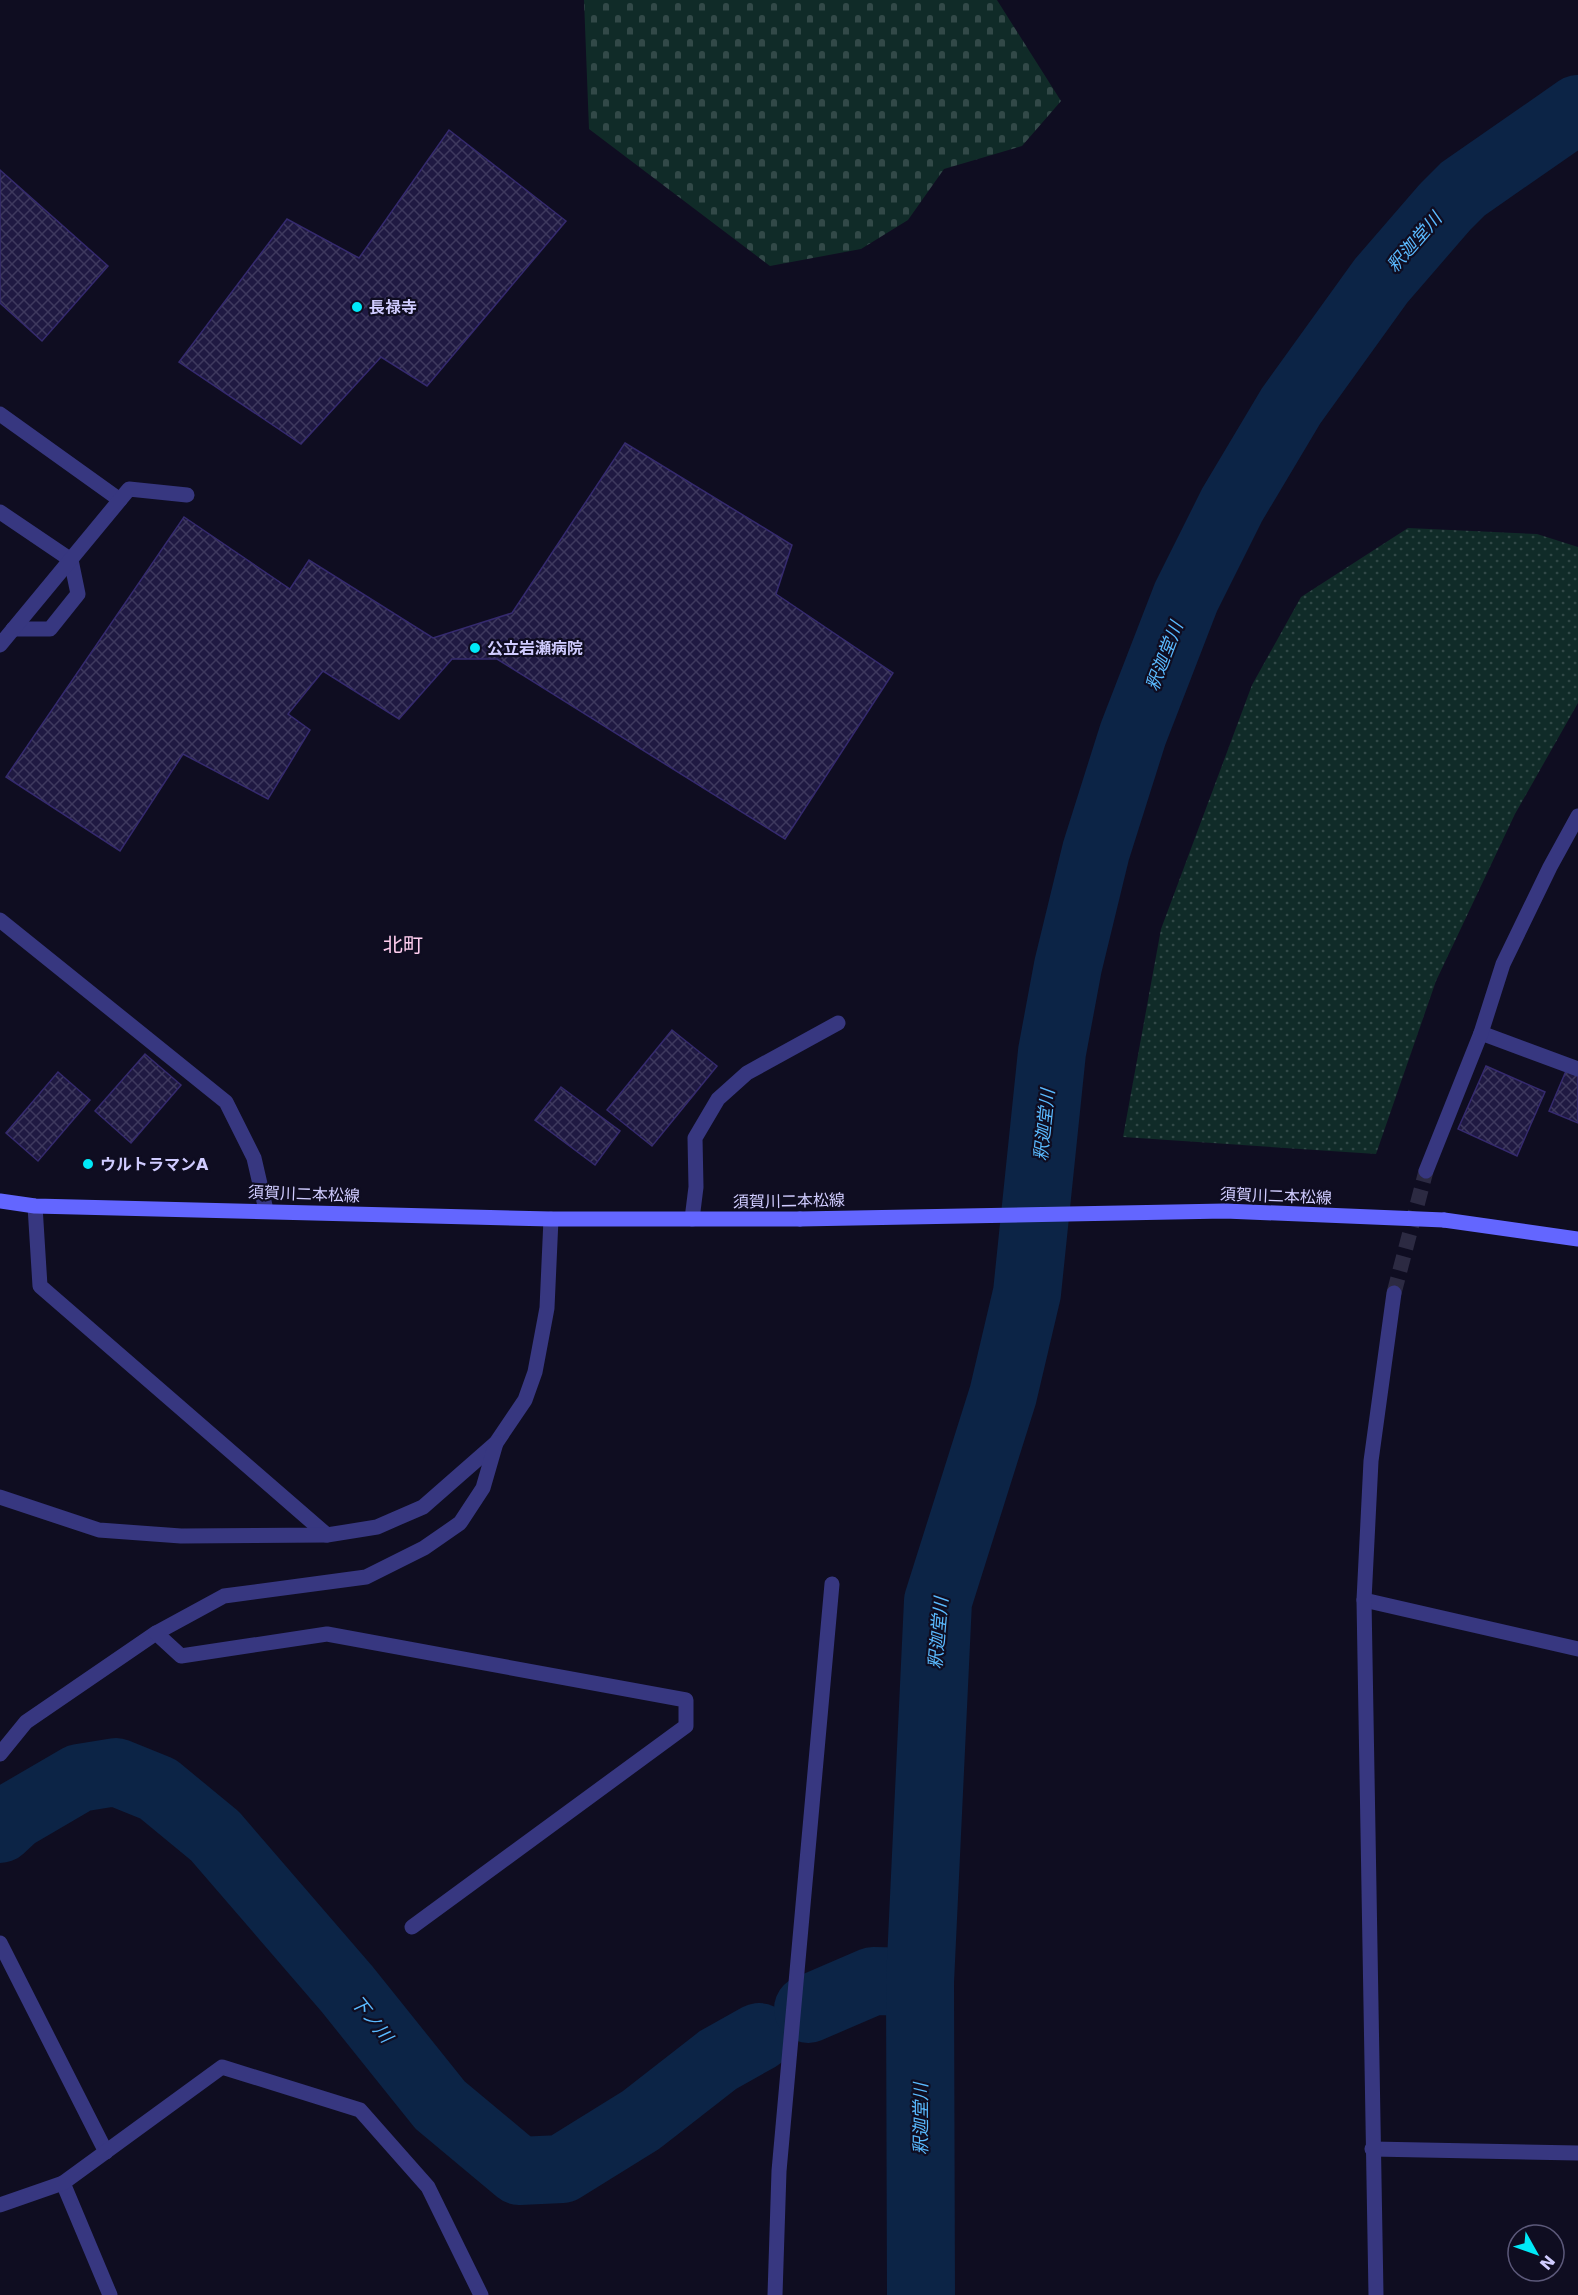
<svg xmlns="http://www.w3.org/2000/svg" width="1578" height="2295" font-family="'DejaVu Sans','Noto Sans JP',sans-serif">
	<defs>
		<pattern id="grass-dots" width="8" height="8" patternUnits="userSpaceOnUse" patternTransform="scale(1.5)"><rect width="8" height="8" fill="#102b28"/><path d="M2 2h.1M6 6h.1" fill="none" stroke="#324948" stroke-width="1.8" stroke-linecap="round"/></pattern>
		<pattern id="cemetery-stones" width="16" height="16" patternUnits="userSpaceOnUse" patternTransform="scale(1.5)"><rect width="16" height="16" fill="#102b28"/><path d="M2 7V4a2 2 0 0 1 4 0v3zM10 15v-3a2 2 0 0 1 4 0v3z" fill="#324948"/></pattern>
		<pattern id="building-cross-hatch" width="8" height="8" patternUnits="userSpaceOnUse" patternTransform="scale(1.5)"><rect width="8" height="8" fill="#1f1942"/><path d="M0 0l8 8M0 8l8-8" fill="none" stroke="#3e395e"/></pattern>
	</defs>
	<rect width="100%" height="100%" fill="#0f0d21"/>
	<!-- grass -->
	<polygon fill="url(#grass-dots)" points="1408,528 1537,534 1578,547 1578,703 1515,814 1436,981 1376,1154 1123,1137 1161,929 1252,685 1301,597"/>
	<!-- cemetery -->
	<polygon fill="url(#cemetery-stones)" points="584,0 997,0 1061,101 1022,146 944,169 908,220 861,249 770,266 589,129"/>
	<g fill="none" stroke-linecap="round" stroke-linejoin="round">
		<!-- river -->
		<g stroke="#0c2446" stroke-width="68">
			<polyline points="0,1829 14,1816 79,1778 116,1772 158,1789 215,1836 347,1989 440,2105 519,2171 562,2169 641,2120 718,2060 759,2037"/>
			<polyline points="808,2009 873,1981 920,1982"/>
			<polyline points="921,2295 920,1982 938,1601 1003,1395 1027,1293 1052,1052 1068,966 1096,851 1133,734 1186,597 1232,505 1291,406 1381,281 1445,207 1463,189 1578,109"/>
		</g>
	</g>
	<!-- building -->
	<g fill="url(#building-cross-hatch)" stroke="#352a6e" stroke-width="1.5">
		<polygon points="449,130 566,221 427,386 381,357 301,444 179,362 287,219 359,258"/>
		<polygon points="0,170 108,266 42,341 0,303"/>
		<polygon points="625,443 792,545 776,594 893,673 785,839 497,659 452,659 399,719 323,671 288,714 310,730 268,799 183,754 120,851 6,777 184,517 290,589 309,560 433,638 512,613"/>
		<polygon points="672,1030 717,1066 652,1146 607,1110"/>
		<polygon points="145,1054 181,1085 131,1143 95,1111"/>
		<polygon points="1486,1066 1545,1092 1517,1156 1458,1129"/>
		<polygon points="1566,1071 1578,1076 1578,1123 1549,1111"/>
		<polygon points="58,1072 90,1100 38,1161 6,1133"/>
		<polygon points="561,1087 620,1131 595,1165 535,1120"/>
	</g>
	<g fill="none" stroke-linecap="round" stroke-linejoin="round">
		<!-- minor-tunnel -->
		<polyline stroke="#2c2a42" stroke-width="15" stroke-dasharray="15 8" stroke-linecap="butt" points="1394,1293 1426,1171"/>
		<!-- service -->
		<g stroke="#373780" stroke-width="15">
			<polyline points="0,414 120,500"/>
			<polyline points="0,512 71,560 78,594 50,629 13,629"/>
			<polyline points="0,645 129,489 187,495"/>
			<polyline points="692,1219 696,1187 695,1138 718,1099 747,1073 838,1023"/>
		</g>
		<!-- minor -->
		<g stroke="#373780" stroke-width="15">
			<polyline points="0,920 226,1102 254,1158 266,1210"/>
			<polyline points="1481,1033 1578,1069"/>
			<polyline points="1426,1171 1481,1033 1503,964 1550,867 1578,816"/>
			<polyline points="35,1206 40,1286 327,1535"/>
			<polyline points="0,1497 99,1530 181,1536 327,1535 377,1527 423,1507 496,1443 525,1400 535,1372 547,1308 551,1219"/>
			<polyline points="1364,1600 1578,1649"/>
			<polyline points="0,1754 26,1722 156,1633"/>
			<polyline points="412,1927 686,1726 686,1700 327,1634 181,1656 156,1633 224,1596 366,1577 424,1548 460,1523 483,1488 496,1443"/>
			<polyline points="0,1943 106,2152"/>
			<polyline points="1372,2149 1578,2153"/>
			<polyline points="63,2183 110,2295"/>
			<polyline points="0,2205 63,2183 222,2067 360,2110 428,2187 481,2295"/>
			<polyline points="775,2295 779,2171 832,1584"/>
			<polyline points="1376,2295 1364,1600 1371,1461 1394,1293"/>
		</g>
		<!-- secondary -->
		<g stroke="#6366ff" stroke-width="15">
			<polyline points="0,1201 35,1206 551,1219 800,1219"/>
			<polyline points="1444,1220 1578,1239"/>
		</g>
		<!-- secondary-bridge -->
		<polyline stroke="#6366ff" stroke-width="15" points="800,1219 1225,1211 1444,1220"/>
	</g>
	<!-- markers -->
	<g fill="#00e9f7" stroke="#0f0d21" stroke-width="2">
		<circle cx="357" cy="307" r="6"/>
		<circle cx="475" cy="648" r="6"/>
		<circle cx="88" cy="1164" r="6"/>
	</g>
	<g text-anchor="middle" dominant-baseline="central" stroke-width="4.5" stroke-linejoin="round" paint-order="stroke">
		<!-- poi labels -->
		<g font-size="16" font-weight="bold" fill="#d0ccff" stroke="#0f0d21" text-anchor="start">
			<text x="369" y="307">長禄寺</text>
			<text x="487" y="648">公立岩瀬病院</text>
			<text x="100" y="1164">ウルトラマンA</text>
		</g>
		<!-- street labels -->
		<g font-size="16" fill="#d0ccff" stroke="#0f0d21">
			<text transform="translate(304 1194) rotate(2)">須賀川二本松線</text>
			<text transform="translate(1276 1196) rotate(2)">須賀川二本松線</text>
			<text transform="translate(789 1201) rotate(-1)">須賀川二本松線</text>
		</g>
		<!-- water labels -->
		<g font-size="18" font-style="italic" fill="#5abaff" stroke="#0f0d21">
			<text transform="translate(1414 242) rotate(-49)">釈迦堂川</text>
			<text transform="translate(1164 656) rotate(-69)">釈迦堂川</text>
			<text transform="translate(1044 1125) rotate(-84)">釈迦堂川</text>
			<text transform="translate(938 1633) rotate(-85)">釈迦堂川</text>
			<text transform="translate(372 2019) rotate(51)">下ノ川</text>
			<text transform="translate(920 2119) rotate(-90)">釈迦堂川</text>
		</g>
		<!-- quarter labels -->
		<g font-size="20" fill="#ffceef" stroke="#0f0d21">
			<text x="403" y="945">北町</text>
		</g>
	</g>
	<!-- north arrow -->
	<g transform="translate(1536 2253) rotate(130)"><circle r="28" fill="#0f0d21" stroke="#5c597a" stroke-width="1.5"/>
	<path d="M0-4.5L10 22L0 15L-10 22Z" fill="#00e9f7"/>
	<text y="-9" font-size="16" font-weight="bold" text-anchor="middle" fill="#d0ccff">N</text>
	</g>
</svg>
